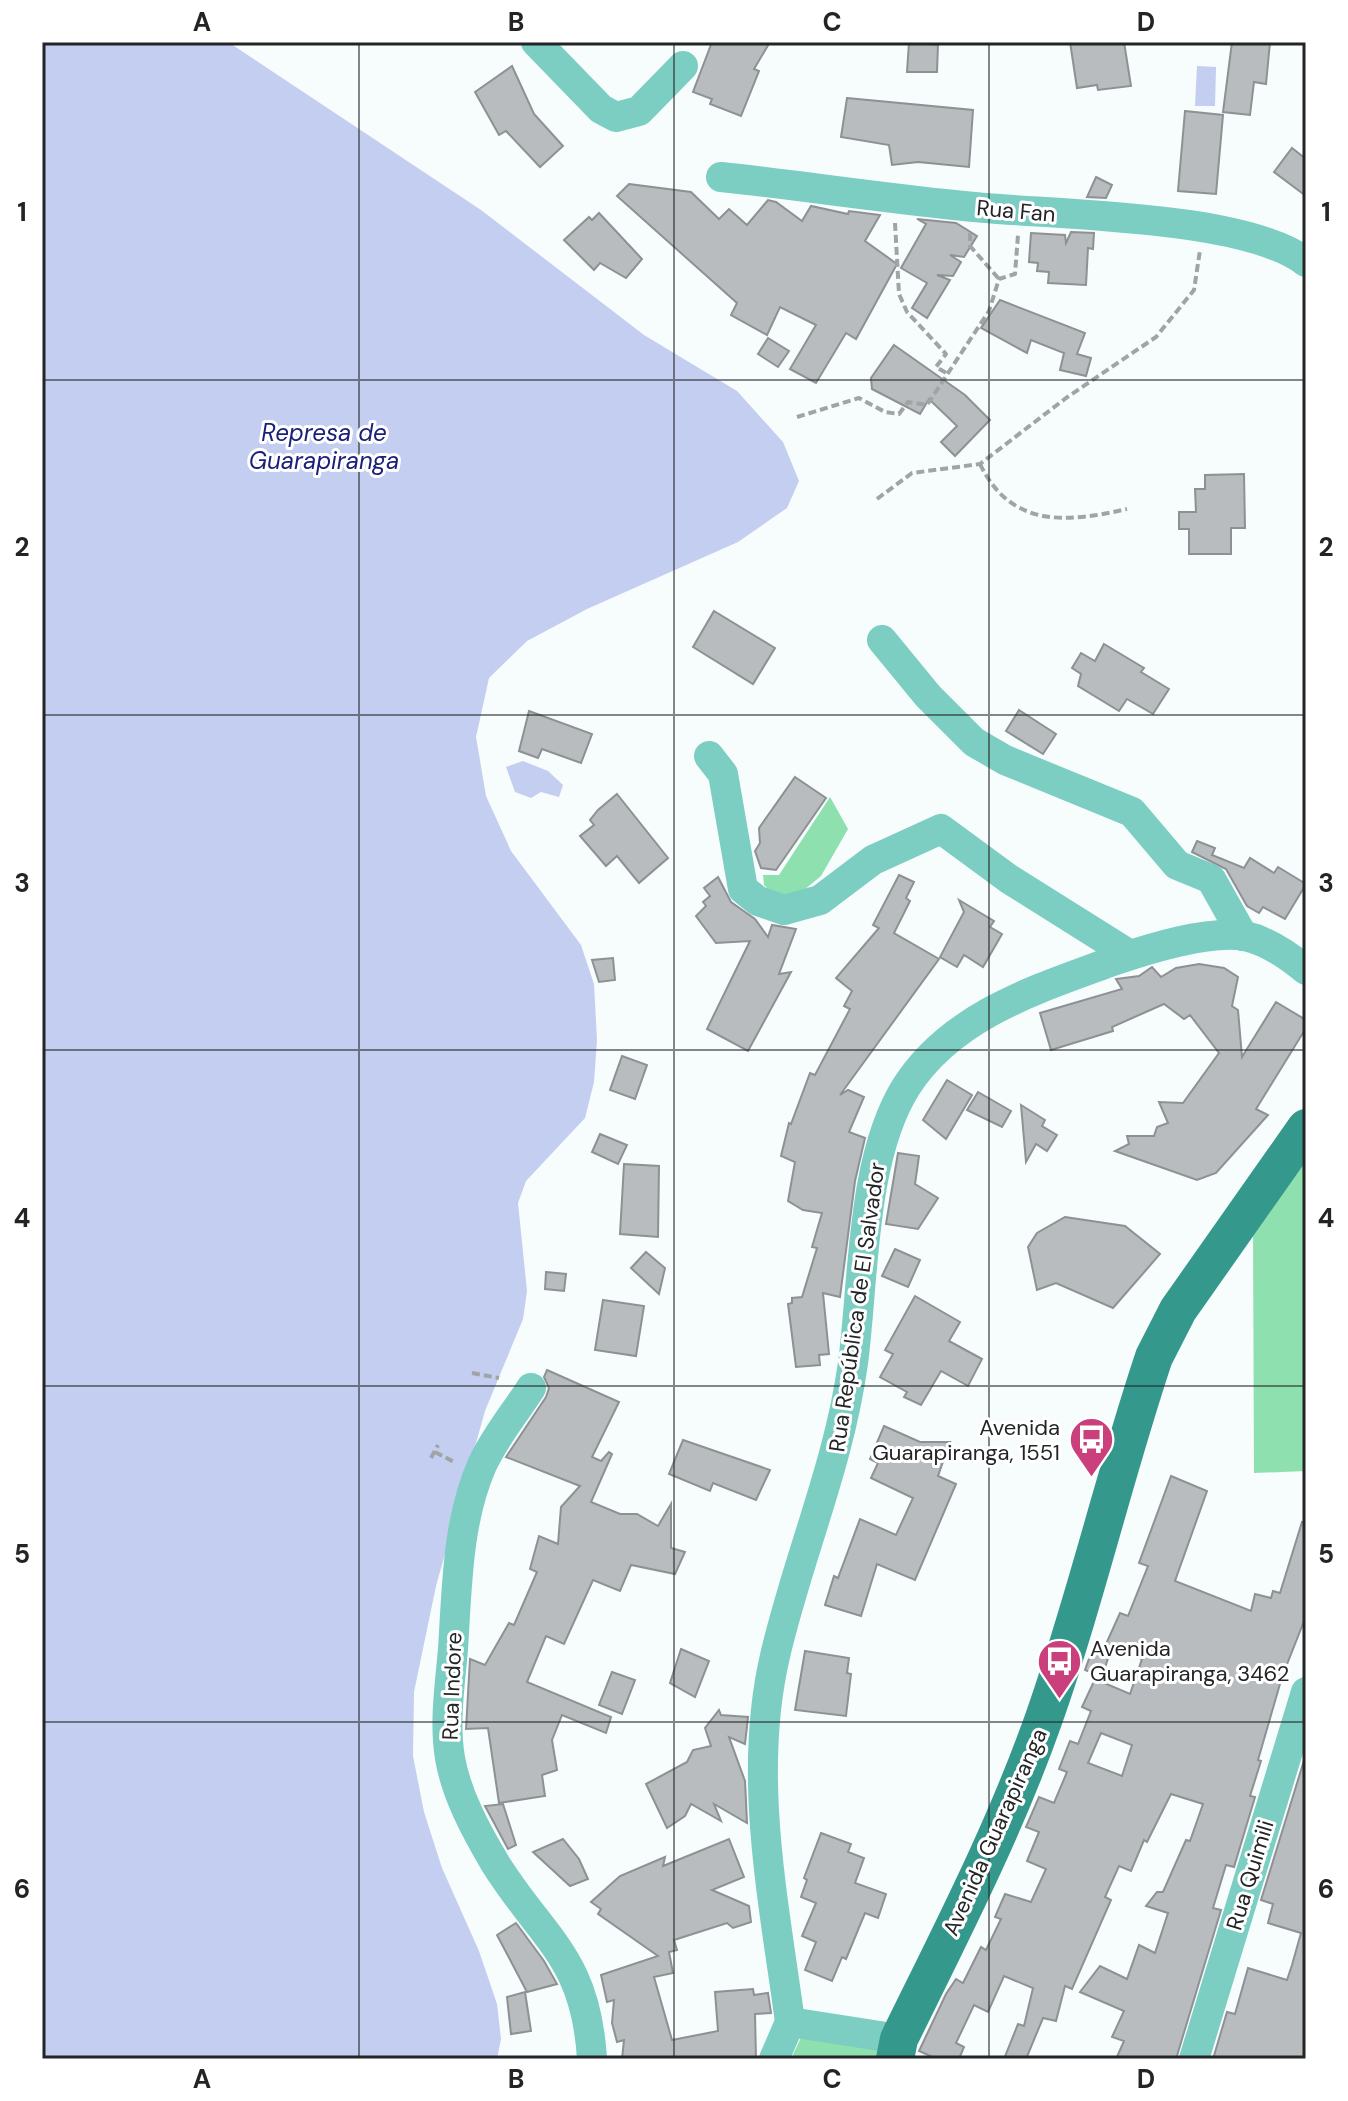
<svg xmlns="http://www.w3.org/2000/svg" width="1348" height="2101" font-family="'DM Sans',sans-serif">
	<rect width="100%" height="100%" fill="#f7fcfd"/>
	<!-- green -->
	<g fill="#8ee0ae">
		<polygon points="830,797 848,829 821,876 793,899 777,899 764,885 763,875 779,875"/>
		<polygon points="1306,1144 1306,1471 1254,1473 1253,1225"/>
		<polygon points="804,2031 885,2048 883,2059 791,2059"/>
	</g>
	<!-- water -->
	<g fill="#c3cef0">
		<polygon points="42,42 228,42 481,210 644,335 737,391 783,442 799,481 787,508 738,542 587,609 527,641 489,678 476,737 486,796 511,851 581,945 594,984 597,1040 594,1082 585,1118 526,1181 518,1203 527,1291 523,1319 485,1411 436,1586 414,1692 413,1756 424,1812 442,1868 479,1951 497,2004 501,2039 497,2059 42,2059"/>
		<polygon points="1197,66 1216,67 1215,106 1195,106"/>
		<polygon points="523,761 548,771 563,785 559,797 541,792 531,798 515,792 506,767"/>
	</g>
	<!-- building -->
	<g fill="#b9bcbf" stroke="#8d9193" stroke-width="2" fill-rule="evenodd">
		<polygon points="712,42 770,42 754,69 759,71 741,116 710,104 712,99 693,92"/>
		<polygon points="909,42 938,45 937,72 907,72"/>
		<polygon points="1070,42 1124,42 1131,86 1098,90 1097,85 1077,88"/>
		<polygon points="1232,42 1270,42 1266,84 1254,82 1250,115 1223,112"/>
		<polygon points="512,66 534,114 563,146 540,167 506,131 499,135 475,92"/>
		<polygon points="847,98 973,110 969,167 918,162 892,165 889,145 841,137"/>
		<polygon points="1185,111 1223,115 1216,194 1178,191"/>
		<polygon points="1292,148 1306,159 1306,196 1274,172"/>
		<polygon points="1096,177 1112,185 1106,198 1087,197"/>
		<polygon points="629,184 691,192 719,219 729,209 747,225 768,200 776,202 802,221 811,206 848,214 849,211 880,215 865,241 897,264 856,339 846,333 816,383 790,369 816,325 780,307 767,335 731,315 737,303 617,196"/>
		<polygon points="599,213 642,259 626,278 600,263 594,270 564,240 589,217 592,220"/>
		<polygon points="917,219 956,223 977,236 964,257 950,255 961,262 953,276 937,275 950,280 927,318 912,308 927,283 901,268 926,224"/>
		<polygon points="1071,232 1094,233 1093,249 1088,248 1086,285 1048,283 1049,272 1037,271 1038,263 1029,262 1031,233 1065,235 1066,243"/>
		<polygon points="1000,300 1085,333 1077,354 1091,358 1086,376 1060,370 1064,353 1031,340 1027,353 981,328"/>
		<polygon points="768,338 789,351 778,367 758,354"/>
		<polygon points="894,345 965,395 990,420 955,456 941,442 957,426 929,399 920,414 872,389 871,378"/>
		<polygon points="1244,474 1245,528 1231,528 1231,554 1189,554 1189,529 1179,529 1179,512 1196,512 1195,489 1205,489 1205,475"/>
		<polygon points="714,611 775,648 753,684 693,647"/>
		<polygon points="1104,644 1144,668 1141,672 1169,689 1153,714 1127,699 1119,711 1078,686 1081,674 1072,668 1081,653 1095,661"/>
		<polygon points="1019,710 1056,734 1043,754 1006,731"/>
		<polygon points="529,711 592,734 581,763 542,749 538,758 519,751"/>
		<polygon points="795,777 826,798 776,870 761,868 755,851 760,843 759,828"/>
		<polygon points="617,794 668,858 639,883 617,856 606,866 580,836 594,825 590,820 598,810"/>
		<polygon points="1197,841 1215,848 1212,855 1244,868 1250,858 1274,873 1278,867 1306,884 1285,919 1263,907 1259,913 1247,906 1226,869 1192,852"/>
		<polygon points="899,875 914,882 906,898 910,901 894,933 939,959 840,1095 848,1090 864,1097 849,1132 865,1138 855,1181 840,1297 823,1293 829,1354 819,1355 820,1365 796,1367 788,1304 792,1303 792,1298 802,1297 817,1248 812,1247 822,1213 803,1210 788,1201 795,1162 781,1156 789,1123 791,1124 810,1073 815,1075 850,1009 844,1006 852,991 836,978 879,928 873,925"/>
		<polygon points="718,877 731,902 755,919 768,937 772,925 796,929 779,974 791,972 748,1051 707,1029 750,941 716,943 696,916 706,906 703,902 710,896 704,888"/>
		<polygon points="959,900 994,921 990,927 1002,934 983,967 964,955 957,967 940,957 964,912"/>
		<polygon points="613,958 615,980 599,982 592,960"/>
		<polygon points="1199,964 1224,968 1238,977 1232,1006 1238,1010 1242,1057 1276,1002 1306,1020 1306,1028 1256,1109 1268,1115 1216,1173 1197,1180 1115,1151 1129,1144 1127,1136 1154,1136 1157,1127 1168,1123 1159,1102 1183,1103 1219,1053 1190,1015 1184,1019 1164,1004 1112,1027 1113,1031 1051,1050 1040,1013 1122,989 1116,979 1139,976 1152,967 1161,977 1176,968"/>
		<polygon points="622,1056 647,1065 635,1099 610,1090"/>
		<polygon points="947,1080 972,1095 946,1139 923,1120"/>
		<polygon points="978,1092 1011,1111 1002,1127 967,1110"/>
		<polygon points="1021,1105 1045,1120 1042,1126 1057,1135 1047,1151 1036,1144 1026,1162"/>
		<polygon points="600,1134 627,1145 618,1164 592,1152"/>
		<polygon points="898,1153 919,1156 915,1184 938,1198 918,1229 886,1224"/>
		<polygon points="624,1164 659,1166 658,1237 620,1234"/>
		<polygon points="1065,1217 1125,1226 1160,1254 1113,1308 1056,1283 1037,1290 1028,1247 1037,1233"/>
		<polygon points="895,1249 920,1260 908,1287 882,1276"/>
		<polygon points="646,1252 665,1268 659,1294 631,1268"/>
		<polygon points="546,1272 566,1274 564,1291 545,1289"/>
		<polygon points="915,1296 960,1322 949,1341 982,1359 968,1386 941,1371 921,1405 904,1397 907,1392 880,1377 893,1354 885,1350"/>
		<polygon points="603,1300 644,1306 636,1356 595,1350"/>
		<polygon points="547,1370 619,1402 592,1457 601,1461 609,1452 612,1454 591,1502 620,1514 637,1514 658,1526 671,1504 671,1548 685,1552 675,1574 631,1565 620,1591 593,1580 564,1644 546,1636 527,1682 611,1717 606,1733 562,1715 552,1740 557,1770 542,1775 545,1796 499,1803 488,1728 466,1729 470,1659 485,1665 509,1623 514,1625 537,1572 530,1569 539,1536 558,1544 561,1507 580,1486 506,1457 546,1397 549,1388 544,1377"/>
		<polygon points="884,1426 920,1442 950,1442 938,1476 956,1484 915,1580 877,1564 861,1616 825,1605 834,1576 838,1578 860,1519 896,1535 913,1498 871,1478 878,1463 870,1459"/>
		<polygon points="683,1440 770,1470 756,1500 713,1483 710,1491 669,1474"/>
		<path d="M1171,1476L1207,1491L1175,1581L1251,1611L1255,1594L1271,1598L1273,1591L1280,1593L1302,1522L1306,1523V1616L1282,1677L1258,1760L1261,1761L1250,1796L1255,1797L1234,1867L1226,1865L1213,1908L1221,1910L1176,2059H1116L1124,2041L1112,2037L1124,2011L1080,1992L1100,1966L1127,1979L1139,1945L1155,1953L1168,1913L1146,1906L1157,1892H1163L1186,1840L1190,1841L1203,1804L1171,1794L1147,1842L1144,1840L1131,1871L1119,1866L1105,1897L1111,1900L1072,1989L1065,1986L1056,2021L1043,2018L1026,2059H1004L1018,2024L1024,2026L1033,1988L1004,1976L988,2012L974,2005L956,2043L964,2047L959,2059H937L919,2051L946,1994L956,1979L963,1983L981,1947L986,1950L1001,1919L995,1917L1005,1894L1031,1902L1046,1869L1027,1861L1039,1832L1026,1827L1039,1797L1054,1803L1067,1772L1059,1769L1070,1741L1078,1744L1091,1711L1082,1707L1095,1679L1130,1694L1142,1659L1106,1644L1120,1613L1128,1616L1148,1566L1139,1563ZM1101,1733L1132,1745L1122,1776L1088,1763Z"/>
		<polygon points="1095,1642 1111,1649 1102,1677 1085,1670"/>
		<polygon points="681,1649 709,1661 695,1697 670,1683"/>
		<polygon points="805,1651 849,1658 847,1673 851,1674 846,1716 795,1710"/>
		<polygon points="612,1672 635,1680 622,1714 599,1705"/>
		<polygon points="719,1710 721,1715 748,1717 745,1744 729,1737 745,1781 747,1823 714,1804 721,1821 691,1804 685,1816 667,1828 646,1784 687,1762 693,1750 711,1746 705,1728"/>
		<polygon points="1306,1754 1306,2059 1213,2059 1227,2012 1235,2014 1248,1968 1287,1980 1292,1965 1301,1933 1268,1923 1273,1904 1261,1900"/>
		<polygon points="503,1804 516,1845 508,1849 485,1806"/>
		<polygon points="821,1833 851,1844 848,1852 864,1858 855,1883 886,1894 878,1918 865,1913 846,1959 842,1957 832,1981 805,1970 816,1942 802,1936 816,1903 801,1897 807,1880 804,1878"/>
		<polygon points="563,1839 579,1859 588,1879 570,1886 533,1852"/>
		<polygon points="729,1839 744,1877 712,1890 749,1906 751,1922 733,1928 727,1923 674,1940 677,1950 669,1952 673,1973 654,1977 672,2040 718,2031 715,1992 753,1989 754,1995 768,1993 771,2013 755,2014 756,2059 622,2059 624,2040 617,2042 612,2023 614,2000 607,2002 601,1975 658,1956 598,1914 601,1909 591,1902 620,1876 665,1857 663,1866"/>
		<polygon points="516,1923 544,1961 557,1984 527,1992 497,1935"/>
		<polygon points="525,1992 531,2031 511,2034 507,1997"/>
	</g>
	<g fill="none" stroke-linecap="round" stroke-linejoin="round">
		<!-- path -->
		<g stroke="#a0a4a5" stroke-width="4" stroke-dasharray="8 4" stroke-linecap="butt">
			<polyline points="895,223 899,294 907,312 946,354 936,367 948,374"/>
			<polyline points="970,233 970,246 999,279"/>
			<polyline points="797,417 859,398 885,412 899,414 908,402 927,405 989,311 999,279 1015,274 1018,235"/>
			<path d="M980,464C1011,528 1066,523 1127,509"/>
			<polyline points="877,499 912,473 980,464 1066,398 1156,337 1194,290 1200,250"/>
			<polyline points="472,1373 499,1378"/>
			<polyline points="435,1452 456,1463"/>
			<polyline points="431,1458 438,1445"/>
		</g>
		<!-- minor -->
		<g stroke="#7ccdc2" stroke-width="30">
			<polyline points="536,42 601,109 616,117 639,111 683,66"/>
			<path d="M721,177C805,186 889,199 974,207C1055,215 1245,215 1306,262"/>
			<polyline points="882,640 928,696 974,742 1005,760 1132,812 1177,865 1211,879 1243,936"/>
			<polyline points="709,756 723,774 743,889 758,901 784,910 820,900 873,860 941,829 1009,879 1130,955"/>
			<path d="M531,1388C515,1413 494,1438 482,1465C457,1522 457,1588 453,1649C450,1685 444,1722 450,1758C456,1794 476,1831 495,1863C543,1940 586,1957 592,2059"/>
			<path d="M790,2022C774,1902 747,1776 775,1656C798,1557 839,1465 853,1363C864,1279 861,1159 906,1087C952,1015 1037,989 1113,961C1147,949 1209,930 1245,936C1268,941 1288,955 1306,970"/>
			<polyline points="774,2059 790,2022 899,2039"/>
			<polyline points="1194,2059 1306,1692"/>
		</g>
		<!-- major -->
		<path stroke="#34988d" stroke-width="38" d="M895,2059L899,2039C951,1933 1005,1829 1044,1718C1086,1599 1114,1476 1154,1357L1178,1310L1306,1128"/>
	</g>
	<!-- grid -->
	<path fill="none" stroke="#232425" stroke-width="2" stroke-opacity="0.55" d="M359,42V2059M674,42V2059M989,42V2059M42,380H1306M42,715H1306M42,1050H1306M42,1386H1306M42,1722H1306"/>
	<!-- icons -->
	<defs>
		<symbol id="bus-pin" viewBox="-11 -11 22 30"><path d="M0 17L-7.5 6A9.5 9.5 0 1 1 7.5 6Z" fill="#c9407c" stroke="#fff"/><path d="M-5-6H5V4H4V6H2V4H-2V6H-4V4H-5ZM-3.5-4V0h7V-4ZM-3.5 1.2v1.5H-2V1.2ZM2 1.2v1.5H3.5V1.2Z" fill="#fff"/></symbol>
	</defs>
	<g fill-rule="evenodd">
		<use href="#bus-pin" x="1066" y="1414" width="51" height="69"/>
		<use href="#bus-pin" x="1034" y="1636" width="51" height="69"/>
	</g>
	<g text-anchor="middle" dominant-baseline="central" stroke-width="6" stroke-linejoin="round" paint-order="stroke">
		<!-- street labels -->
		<g font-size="22" fill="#232425" stroke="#fff">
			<text transform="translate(1016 211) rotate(5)">Rua Fan</text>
			<text transform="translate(857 1307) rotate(-82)">Rua República de El Salvador</text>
			<text transform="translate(452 1686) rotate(-88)">Rua Indore</text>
			<text transform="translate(995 1832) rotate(-66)">Avenida Guarapiranga</text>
			<text transform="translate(1250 1875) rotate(-73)">Rua Quimili</text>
		</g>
		<!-- poi labels -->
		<g font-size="22" fill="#232425" stroke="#fff" text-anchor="end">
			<text x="1060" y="1427">Avenida<tspan x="1060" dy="25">Guarapiranga, 1551</tspan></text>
			<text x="1090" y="1648" text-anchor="start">Avenida<tspan x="1090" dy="25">Guarapiranga, 3462</tspan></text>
		</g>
		<!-- water labels -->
		<g font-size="24" font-style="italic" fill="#1b207c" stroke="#fff">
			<text x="324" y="432">Represa de<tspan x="324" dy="28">Guarapiranga</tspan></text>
		</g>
	</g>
	<!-- border -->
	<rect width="1348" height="2101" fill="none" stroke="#ffffff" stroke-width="88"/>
	<rect x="44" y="44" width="1260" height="2013" fill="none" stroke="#232425" stroke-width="3"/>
	<g font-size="26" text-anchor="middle" font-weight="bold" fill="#232425">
		<text x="202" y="31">A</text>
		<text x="516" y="31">B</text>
		<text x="832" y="31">C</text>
		<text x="1146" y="31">D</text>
		<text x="22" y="221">1</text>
		<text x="1326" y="221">1</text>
		<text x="22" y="556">2</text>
		<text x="1326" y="556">2</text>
		<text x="22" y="892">3</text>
		<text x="1326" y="892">3</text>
		<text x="22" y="1227">4</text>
		<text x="1326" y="1227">4</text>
		<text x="22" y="1563">5</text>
		<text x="1326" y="1563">5</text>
		<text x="22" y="1898">6</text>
		<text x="1326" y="1898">6</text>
		<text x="202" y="2088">A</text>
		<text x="516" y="2088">B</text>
		<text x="832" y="2088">C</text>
		<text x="1146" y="2088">D</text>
	</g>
</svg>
